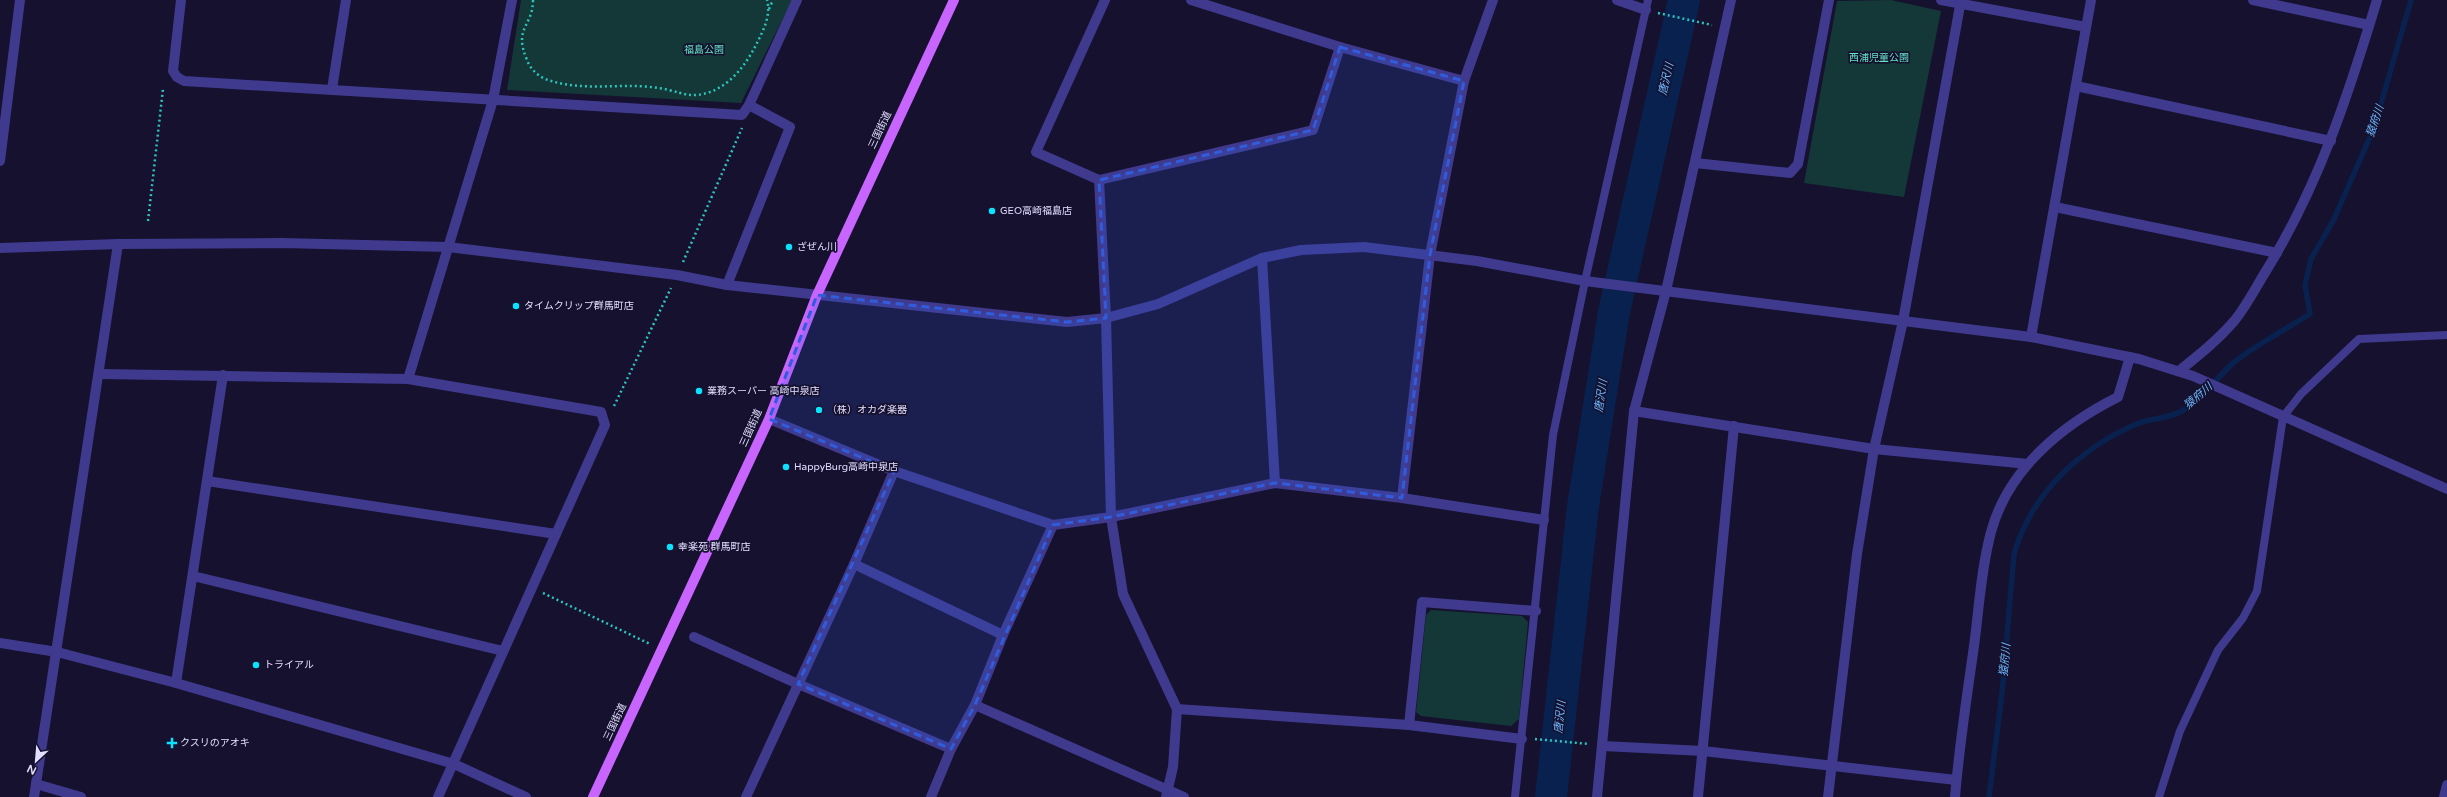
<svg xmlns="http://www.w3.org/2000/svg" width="2447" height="797" font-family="'Varela Round','Noto Sans JP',sans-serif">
	<rect width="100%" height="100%" fill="#16112e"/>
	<!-- green -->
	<g fill="#143838">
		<polygon points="521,0 792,0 741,103 507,90"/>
		<polygon points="1891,0 1941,11 1904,197 1804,183 1837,1"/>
		<polygon points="1431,610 1522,616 1528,622 1519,719 1511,726 1421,716 1416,712 1426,615"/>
	</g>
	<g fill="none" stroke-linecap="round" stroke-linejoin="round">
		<!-- stream -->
		<path stroke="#09214f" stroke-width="5.5" d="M1989,797L2002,693L2014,554C2031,494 2081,447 2139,423C2153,418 2173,418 2185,409C2205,396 2219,374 2238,359C2260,343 2286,329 2310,314L2305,285L2311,259L2334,219L2374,128L2411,0"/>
		<!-- river -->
		<polyline stroke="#09214f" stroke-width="32" points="1551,797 1583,506 1614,312 1684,0"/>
		<!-- path -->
		<g stroke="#2cc4be" stroke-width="2.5" stroke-dasharray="2 3" stroke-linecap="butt">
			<path d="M533,0C533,27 513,27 527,60C530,69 539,77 548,80C575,89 602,86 629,86C642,86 657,87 669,90C685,94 692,98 710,92C732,84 747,63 757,43C764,29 771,15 767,0"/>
			<polyline points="769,9 773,0"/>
			<polyline points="1658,13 1712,25"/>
			<polyline points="148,221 163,89"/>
			<polyline points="683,262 742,128"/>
			<polyline points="614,406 671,288"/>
			<polyline points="543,593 650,644"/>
			<polyline points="1535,739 1589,744"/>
		</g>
		<!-- service -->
		<g stroke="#3f3a8e" stroke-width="8">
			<polyline points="1515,797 1553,435 1585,281 1648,0"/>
			<polyline points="2159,797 2180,731 2218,650 2243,618 2257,591 2283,417 2301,394 2359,339 2447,335"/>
		</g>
		<!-- minor -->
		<g stroke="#3f3a8e" stroke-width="10">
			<polyline points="1105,0 1036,152 1099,180 1313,130 1340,47"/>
			<polyline points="1191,0 1340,47 1464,81"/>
			<polyline points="1617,0 1646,10"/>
			<polyline points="1941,0 2086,27"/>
			<polyline points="2253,0 2369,25"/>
			<polyline points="2076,86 2331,141"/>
			<polyline points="332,89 346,0"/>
			<polyline points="1695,163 1790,173 1798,164 1829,0"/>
			<polyline points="1099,180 1106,318 1111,517 1123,594 1177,709 1173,767 1166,797"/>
			<polyline points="2055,207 2277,253"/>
			<polyline points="1262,258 1275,483"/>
			<polyline points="727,285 790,127 749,105"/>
			<polyline points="2031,337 2091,0"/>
			<path d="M2179,371C2199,355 2219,339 2235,320C2247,305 2256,287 2266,271C2319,185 2348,96 2377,0"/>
			<polyline points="100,374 408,379 601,412 605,425 438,797"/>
			<polyline points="408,379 493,100 512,0"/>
			<polyline points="1634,411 1874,449 2028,464"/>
			<polyline points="769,419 894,471 1053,525 1111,517 1275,483 1402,498 1544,520"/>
			<polyline points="207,481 556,534"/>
			<polyline points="1402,498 1430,255 1464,81 1493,0"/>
			<polyline points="854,564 1003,635"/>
			<polyline points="193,576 503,651"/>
			<polyline points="694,637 798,684 951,749"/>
			<polyline points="176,683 223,375"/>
			<polyline points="975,705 1184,797"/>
			<polyline points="1177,709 1409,725 1522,739"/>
			<polyline points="1409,725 1422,602 1536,611"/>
			<polyline points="1603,746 1703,751 1956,780"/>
			<polyline points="36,784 81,797"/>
			<polyline points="34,797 118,244"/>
			<polyline points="746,797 854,564 894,471"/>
			<polyline points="931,797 951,749 975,705 1003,635 1053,525"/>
			<polyline points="1597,797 1634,411 1666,291 1731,0"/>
			<polyline points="1698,797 1734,426"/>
			<path d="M1955,797C1959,747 1967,696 1974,646C1979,609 1981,569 1991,532C2008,469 2062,425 2118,397L2130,357"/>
			<polyline points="2444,797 2447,785"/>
		</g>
		<!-- tertiary -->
		<g stroke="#3f3a8e" stroke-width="10">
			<polyline points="181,0 173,71 177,77 184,81 742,115 749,105 797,0"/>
			<polyline points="0,161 20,0"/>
			<polyline points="0,248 118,244 282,243 448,247 677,275 727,285 1067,322 1106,318 1158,304 1262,258 1301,250 1364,247 1477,261 1585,281 2031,337 2139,359 2193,376 2447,489"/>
			<polyline points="0,643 57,652 176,683 454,764 526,797"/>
			<polyline points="1828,797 1857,554 1874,449 1903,321 1961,0"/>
		</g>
		<!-- primary -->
		<polyline stroke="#c865ff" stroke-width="10" points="593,797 769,419 817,295 954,0"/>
	</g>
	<!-- marked area -->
	<path fill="#315cdc" fill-opacity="0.2" stroke="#315cdc" stroke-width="3" stroke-dasharray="8 5" stroke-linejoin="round" d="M1340,47L1464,81L1430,255L1402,498L1275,483L1111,517L1053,525L975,705L951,749L798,684L894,471L769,419L817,295L1067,322L1106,318L1099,180L1313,130Z"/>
	<!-- markers -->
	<g fill="#0ae2ff" stroke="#16112e" stroke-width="1.5">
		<circle cx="992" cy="211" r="4"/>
		<circle cx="789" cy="247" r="4"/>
		<circle cx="516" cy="306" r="4"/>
		<circle cx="699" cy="391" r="4"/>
		<circle cx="819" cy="410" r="4"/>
		<circle cx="786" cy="467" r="4"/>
		<circle cx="670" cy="547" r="4"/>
		<circle cx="256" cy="665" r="4"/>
		<path d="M170 737h4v4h4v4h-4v4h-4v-4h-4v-4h4z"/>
	</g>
	<g text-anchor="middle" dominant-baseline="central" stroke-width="3.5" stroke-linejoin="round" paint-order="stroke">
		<!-- park labels -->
		<g font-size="10" fill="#63e5c8" stroke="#16112e">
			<text x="704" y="50">福島公園</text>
			<text x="1879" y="58">西浦児童公園</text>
		</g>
		<!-- street labels -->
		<g font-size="10" fill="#e2deff" stroke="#16112e">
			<text transform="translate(880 130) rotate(-65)">三国街道</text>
			<text transform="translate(751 428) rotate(-66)">三国街道</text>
			<text transform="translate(615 722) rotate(-65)">三国街道</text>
		</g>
		<!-- poi labels -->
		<g font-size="10" fill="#e2deff" stroke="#16112e" text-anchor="start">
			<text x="1000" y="211">GEO高崎福島店</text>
			<text x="797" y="247">ざぜん川</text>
			<text x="524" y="306">タイムクリップ群馬町店</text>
			<text x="707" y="391">業務スーパー 高崎中泉店</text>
			<text x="827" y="410">（株）オカダ楽器</text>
			<text x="794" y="467">HappyBurg高崎中泉店</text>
			<text x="678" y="547">幸楽苑 群馬町店</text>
			<text x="264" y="665">トライアル</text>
			<text x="180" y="743">クスリのアオキ</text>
		</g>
		<!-- water labels -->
		<g font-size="11" font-style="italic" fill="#6cb8ff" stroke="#16112e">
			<text transform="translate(1666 79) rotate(-77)">唐沢川</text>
			<text transform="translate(2375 121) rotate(-71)">猿府川</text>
			<text transform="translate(1601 396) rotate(-81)">唐沢川</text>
			<text transform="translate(2198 396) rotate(-41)">猿府川</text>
			<text transform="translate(2005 660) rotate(-85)">猿府川</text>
			<text transform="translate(1560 717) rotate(-84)">唐沢川</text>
		</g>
	</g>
	<!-- north arrow -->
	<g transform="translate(36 761) rotate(206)" stroke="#16112e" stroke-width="3" paint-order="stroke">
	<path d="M0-3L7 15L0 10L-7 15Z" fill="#e2deff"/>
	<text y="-6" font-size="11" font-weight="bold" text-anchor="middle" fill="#e2deff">N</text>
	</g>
</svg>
